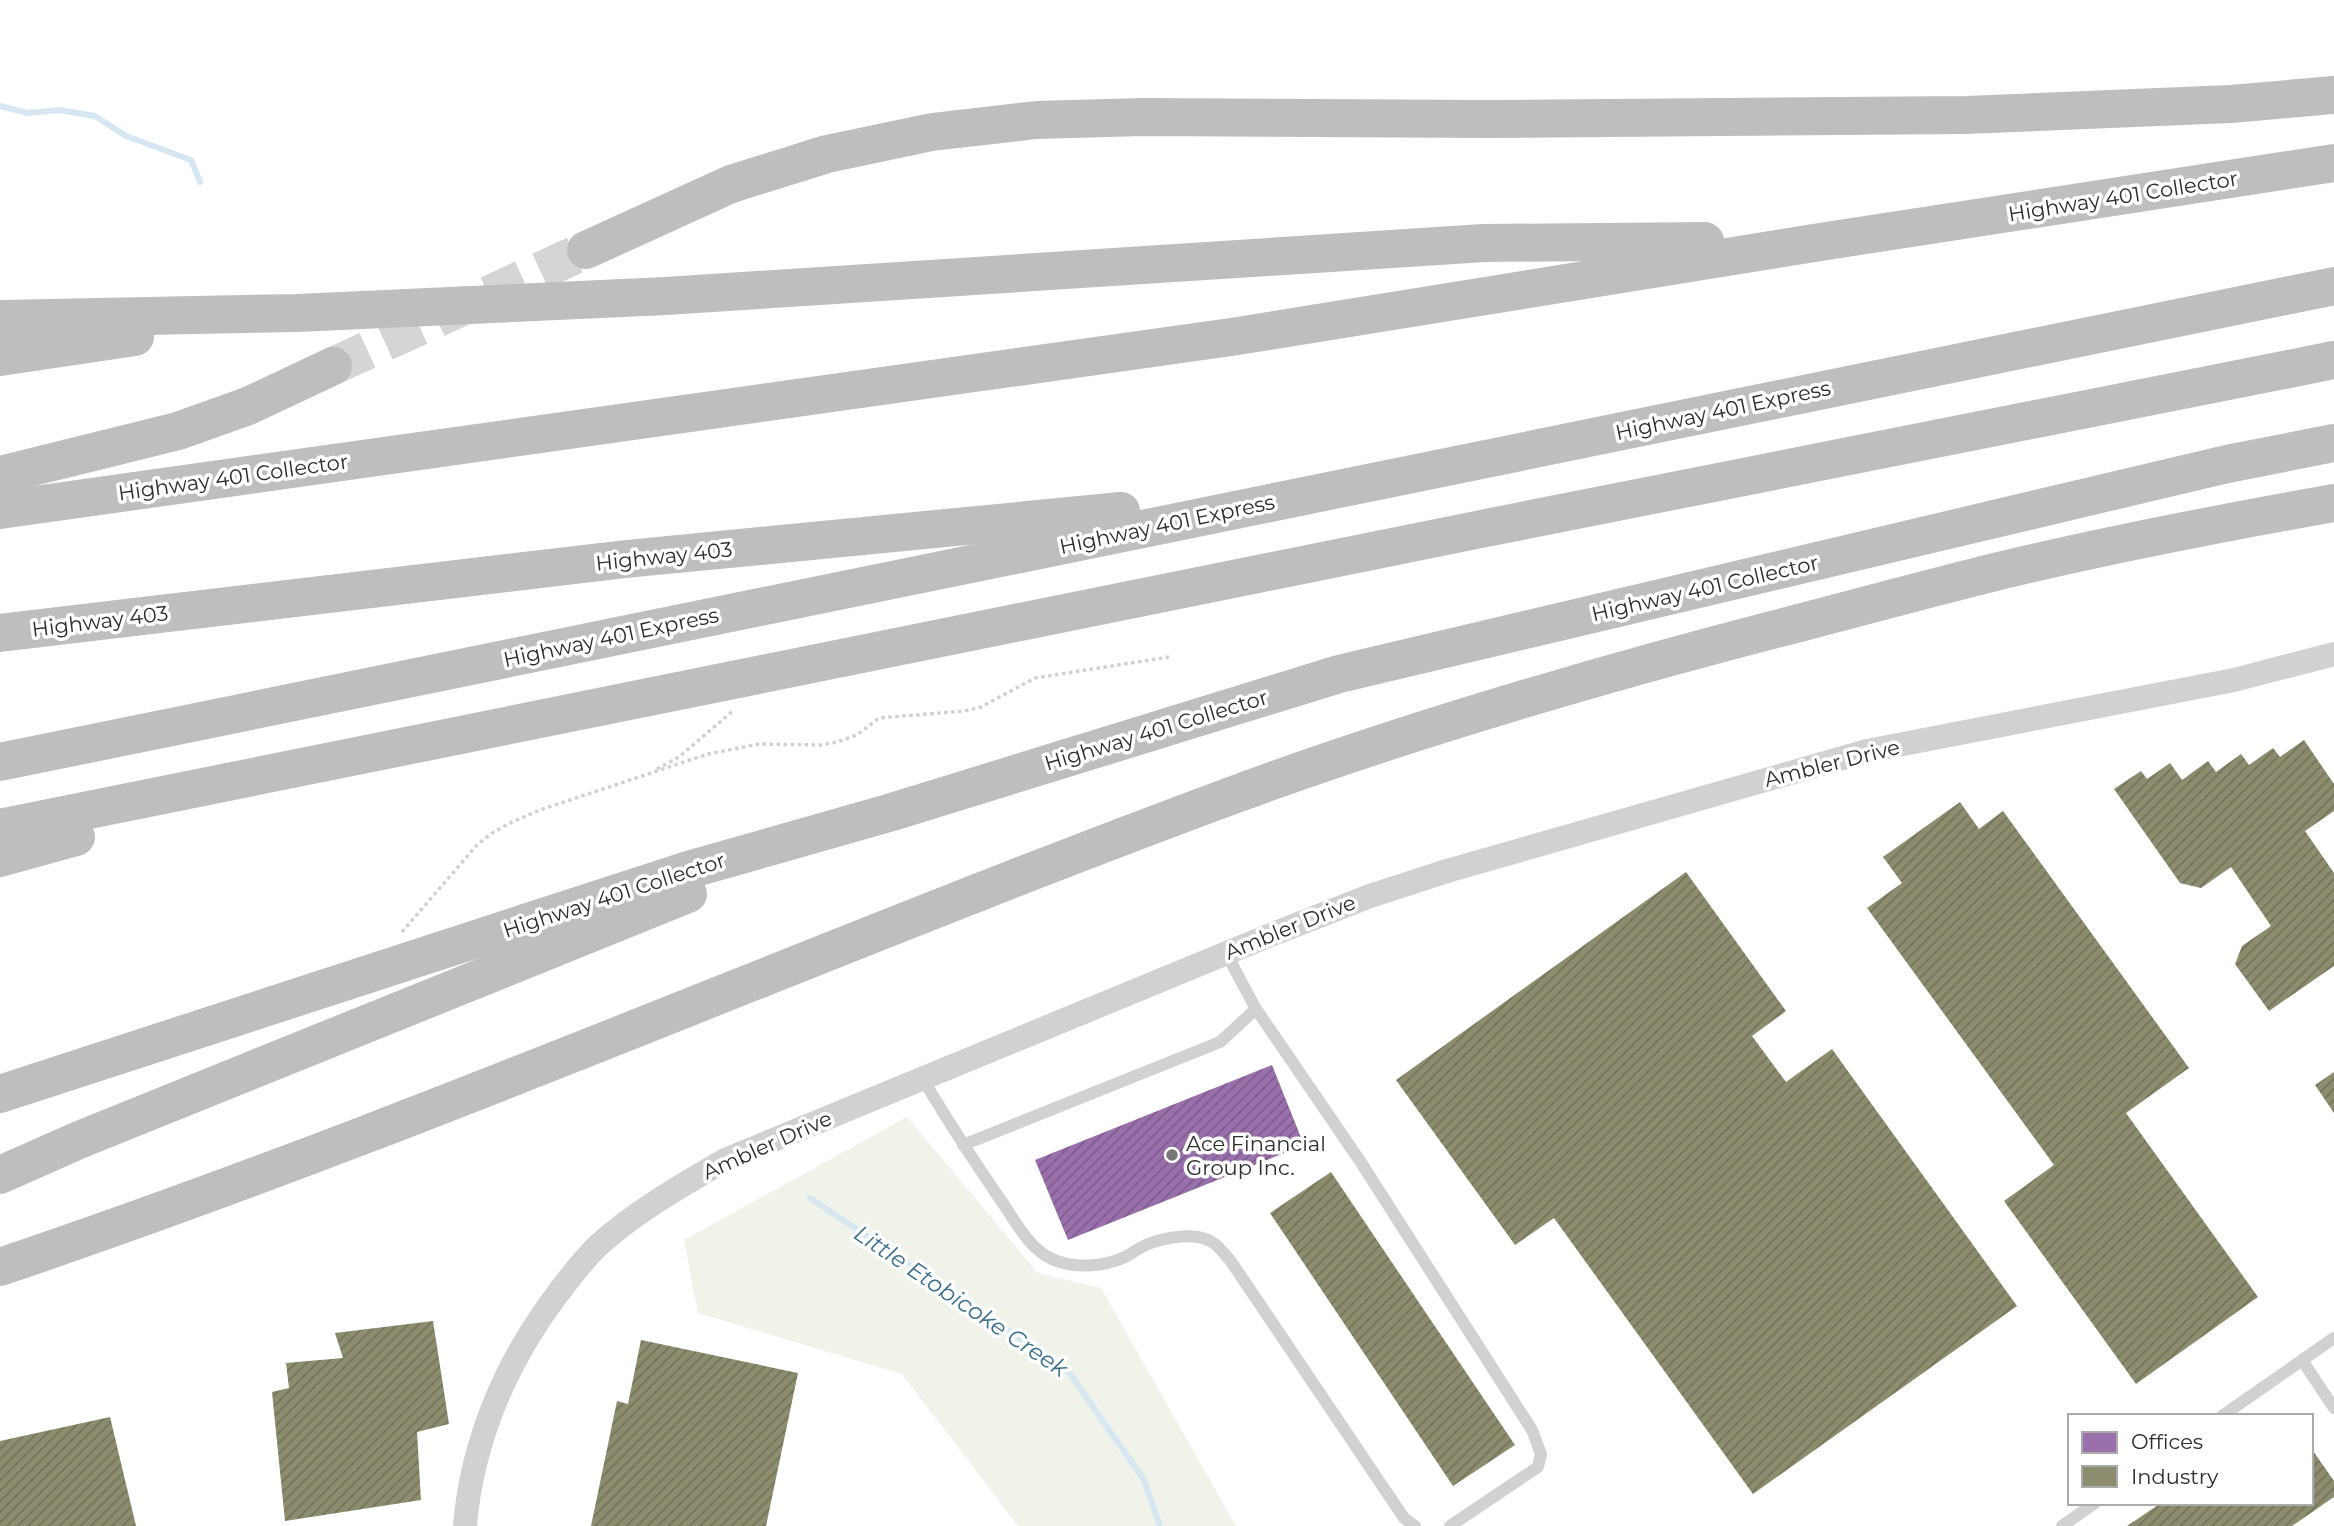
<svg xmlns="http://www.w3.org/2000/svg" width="2334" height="1526" font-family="Montserrat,sans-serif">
	<defs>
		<pattern id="offices-hatch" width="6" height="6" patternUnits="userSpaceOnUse" patternTransform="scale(1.75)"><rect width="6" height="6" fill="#9970ab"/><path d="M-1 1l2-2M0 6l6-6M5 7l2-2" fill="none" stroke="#7d5c8b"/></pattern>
		<pattern id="industry-hatch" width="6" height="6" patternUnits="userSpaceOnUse" patternTransform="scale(1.75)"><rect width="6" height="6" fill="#8c8c6e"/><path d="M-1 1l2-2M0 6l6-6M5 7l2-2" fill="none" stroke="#73735b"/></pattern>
	</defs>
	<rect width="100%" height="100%" fill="#fff"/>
	<!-- grass -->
	<polygon fill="#f0f3ea" points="907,1117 1038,1273 1101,1288 1236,1526 1018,1526 902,1374 698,1313 684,1240"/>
	<!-- offices -->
	<polygon fill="url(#offices-hatch)" points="1272,1065 1304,1145 1068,1240 1035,1160"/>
	<!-- industry -->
	<g fill="url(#industry-hatch)">
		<polygon points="2304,740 2334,784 2334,811 2305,831 2334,873 2334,966 2269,1011 2235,964 2242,946 2271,926 2231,867 2201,888 2180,883 2114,789 2141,771 2147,779 2170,763 2182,780 2208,761 2216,772 2241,754 2249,765 2273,748 2280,757"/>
		<polygon points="1960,802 1979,829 2003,811 2189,1068 2126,1113 2258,1297 2136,1384 2004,1201 2054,1165 1867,908 1902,883 1883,857"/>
		<polygon points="1686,872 1786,1011 1752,1036 1786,1082 1832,1049 2017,1306 1753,1494 1554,1218 1515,1245 1396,1080"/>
		<polygon points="2334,1072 2334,1113 2315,1085"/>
		<polygon points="1331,1172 1515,1445 1453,1486 1270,1213"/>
		<polygon points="433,1321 449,1424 417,1432 421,1500 285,1521 272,1392 289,1388 286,1363 343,1358 335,1333"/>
		<polygon points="641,1340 798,1373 766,1526 591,1526 617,1401 628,1404"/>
		<polygon points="110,1417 136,1526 0,1526 0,1441"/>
		<polygon points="2311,1448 2334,1481 2334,1497 2292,1526 2127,1526 2161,1503 2311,1503"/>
	</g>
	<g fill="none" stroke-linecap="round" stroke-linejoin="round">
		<!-- stream -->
		<g stroke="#d6e7f1" stroke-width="6">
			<polyline points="0,106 28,113 59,110 95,116 126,136 191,160 200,182"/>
			<polyline points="810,1198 1068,1371 1144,1480 1160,1526"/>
		</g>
		<!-- highway-tunnel -->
		<polyline stroke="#d5d5d5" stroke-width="38" stroke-dasharray="38 19" stroke-linecap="butt" points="333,366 586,250"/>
		<!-- path -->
		<g stroke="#d1d1d1" stroke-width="3.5" stroke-dasharray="3.5 3.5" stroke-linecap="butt">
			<polyline points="657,769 679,757 734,710"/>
			<polyline points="402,932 477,845 492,833 512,822 540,810 708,754 759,744 821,745 837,742 857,735 879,718 964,711 981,707 1035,678 1169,657"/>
		</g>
		<!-- lane -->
		<g stroke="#d1d1d1" stroke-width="12">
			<polyline points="1226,953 1256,1009 1360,1161 1532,1430 1541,1454 1538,1467 1450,1526"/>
			<path d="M922,1078C947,1119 973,1160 1000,1199C1015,1220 1028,1248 1052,1259C1074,1269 1103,1267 1125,1257C1133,1253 1140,1247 1148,1244C1167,1237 1198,1231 1215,1244C1221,1249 1225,1255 1230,1260L1404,1518L1415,1526"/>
			<polyline points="963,1145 1220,1042 1256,1009"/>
			<polyline points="2302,1360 2334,1408"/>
			<polyline points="2222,1416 2334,1338"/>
			<polyline points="2062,1526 2095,1503"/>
		</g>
		<!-- street -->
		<path stroke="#d1d1d1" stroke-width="24" d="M465,1526C472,1440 507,1360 559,1292C572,1275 585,1257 601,1243C638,1210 683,1185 725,1160L1268,936L1370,896L1447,871L1867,751L2234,680L2334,654"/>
		<!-- highway -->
		<g stroke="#bebebe" stroke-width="38">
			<polyline points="586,250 731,184 827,154 932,132 1036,120 1143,117 1488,119 1966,115 2231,104 2334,95"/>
			<polyline points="0,319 297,313 666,296 1484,243 1705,241"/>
			<polyline points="0,357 135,337"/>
			<polyline points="0,475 178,431 248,406 333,366"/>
			<polyline points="0,510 1231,337 1833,240 2334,163"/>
			<polyline points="0,633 626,559 1121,511"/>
			<polyline points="0,762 2334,286"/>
			<polyline points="0,828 1481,529 2334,360"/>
			<polyline points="0,858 76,837"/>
			<polyline points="0,1094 688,870 892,812 1339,674 2227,464 2334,443"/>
			<polyline points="0,1175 79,1140 688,894"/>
			<path d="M0,1267C418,1126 822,947 1236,794C1421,726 1612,671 1803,622C1867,605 1931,588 1995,572C2107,545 2221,523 2334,503"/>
		</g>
	</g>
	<!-- markers -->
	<circle fill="#767676" stroke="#fff" stroke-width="2.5" cx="1172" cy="1155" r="7"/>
	<g text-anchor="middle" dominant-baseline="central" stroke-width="7" stroke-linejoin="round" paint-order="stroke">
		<!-- street labels -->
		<g font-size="21" fill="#2c2c2c" stroke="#fff">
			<text transform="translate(2123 196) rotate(-9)">Highway 401 Collector</text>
			<text transform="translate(1723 410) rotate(-12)">Highway 401 Express</text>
			<text transform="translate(233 477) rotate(-8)">Highway 401 Collector</text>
			<text transform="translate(1167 524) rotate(-12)">Highway 401 Express</text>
			<text transform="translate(664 556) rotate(-6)">Highway 403</text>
			<text transform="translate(1705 588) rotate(-13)">Highway 401 Collector</text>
			<text transform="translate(100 621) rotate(-7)">Highway 403</text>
			<text transform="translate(611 637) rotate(-12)">Highway 401 Express</text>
			<text transform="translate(1156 730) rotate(-17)">Highway 401 Collector</text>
			<text transform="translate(1832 763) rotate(-14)">Ambler Drive</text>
			<text transform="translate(614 895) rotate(-18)">Highway 401 Collector</text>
			<text transform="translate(1290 927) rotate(-22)">Ambler Drive</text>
			<text transform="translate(767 1145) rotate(-24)">Ambler Drive</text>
		</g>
		<!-- poi labels -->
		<g font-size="21" fill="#2c2c2c" stroke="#fff" text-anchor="start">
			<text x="1186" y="1143">Ace Financial<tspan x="1186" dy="24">Group Inc.</tspan></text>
		</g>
		<!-- water labels -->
		<g font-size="23" font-style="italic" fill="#3a708e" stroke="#fff">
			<text transform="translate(961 1301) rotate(34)">Little Etobicoke Creek</text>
		</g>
	</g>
	<!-- legend -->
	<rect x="2068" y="1414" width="245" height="91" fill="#ffffff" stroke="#ababab" stroke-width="2"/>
	<rect x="2082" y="1432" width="35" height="21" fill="#9970ab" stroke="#ababab" stroke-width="2"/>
	<text x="2131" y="1449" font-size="21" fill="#2c2c2c">Offices</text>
	<rect x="2082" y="1466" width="35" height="21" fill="#8c8c6e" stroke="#ababab" stroke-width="2"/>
	<text x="2131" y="1484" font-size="21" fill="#2c2c2c">Industry</text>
</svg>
